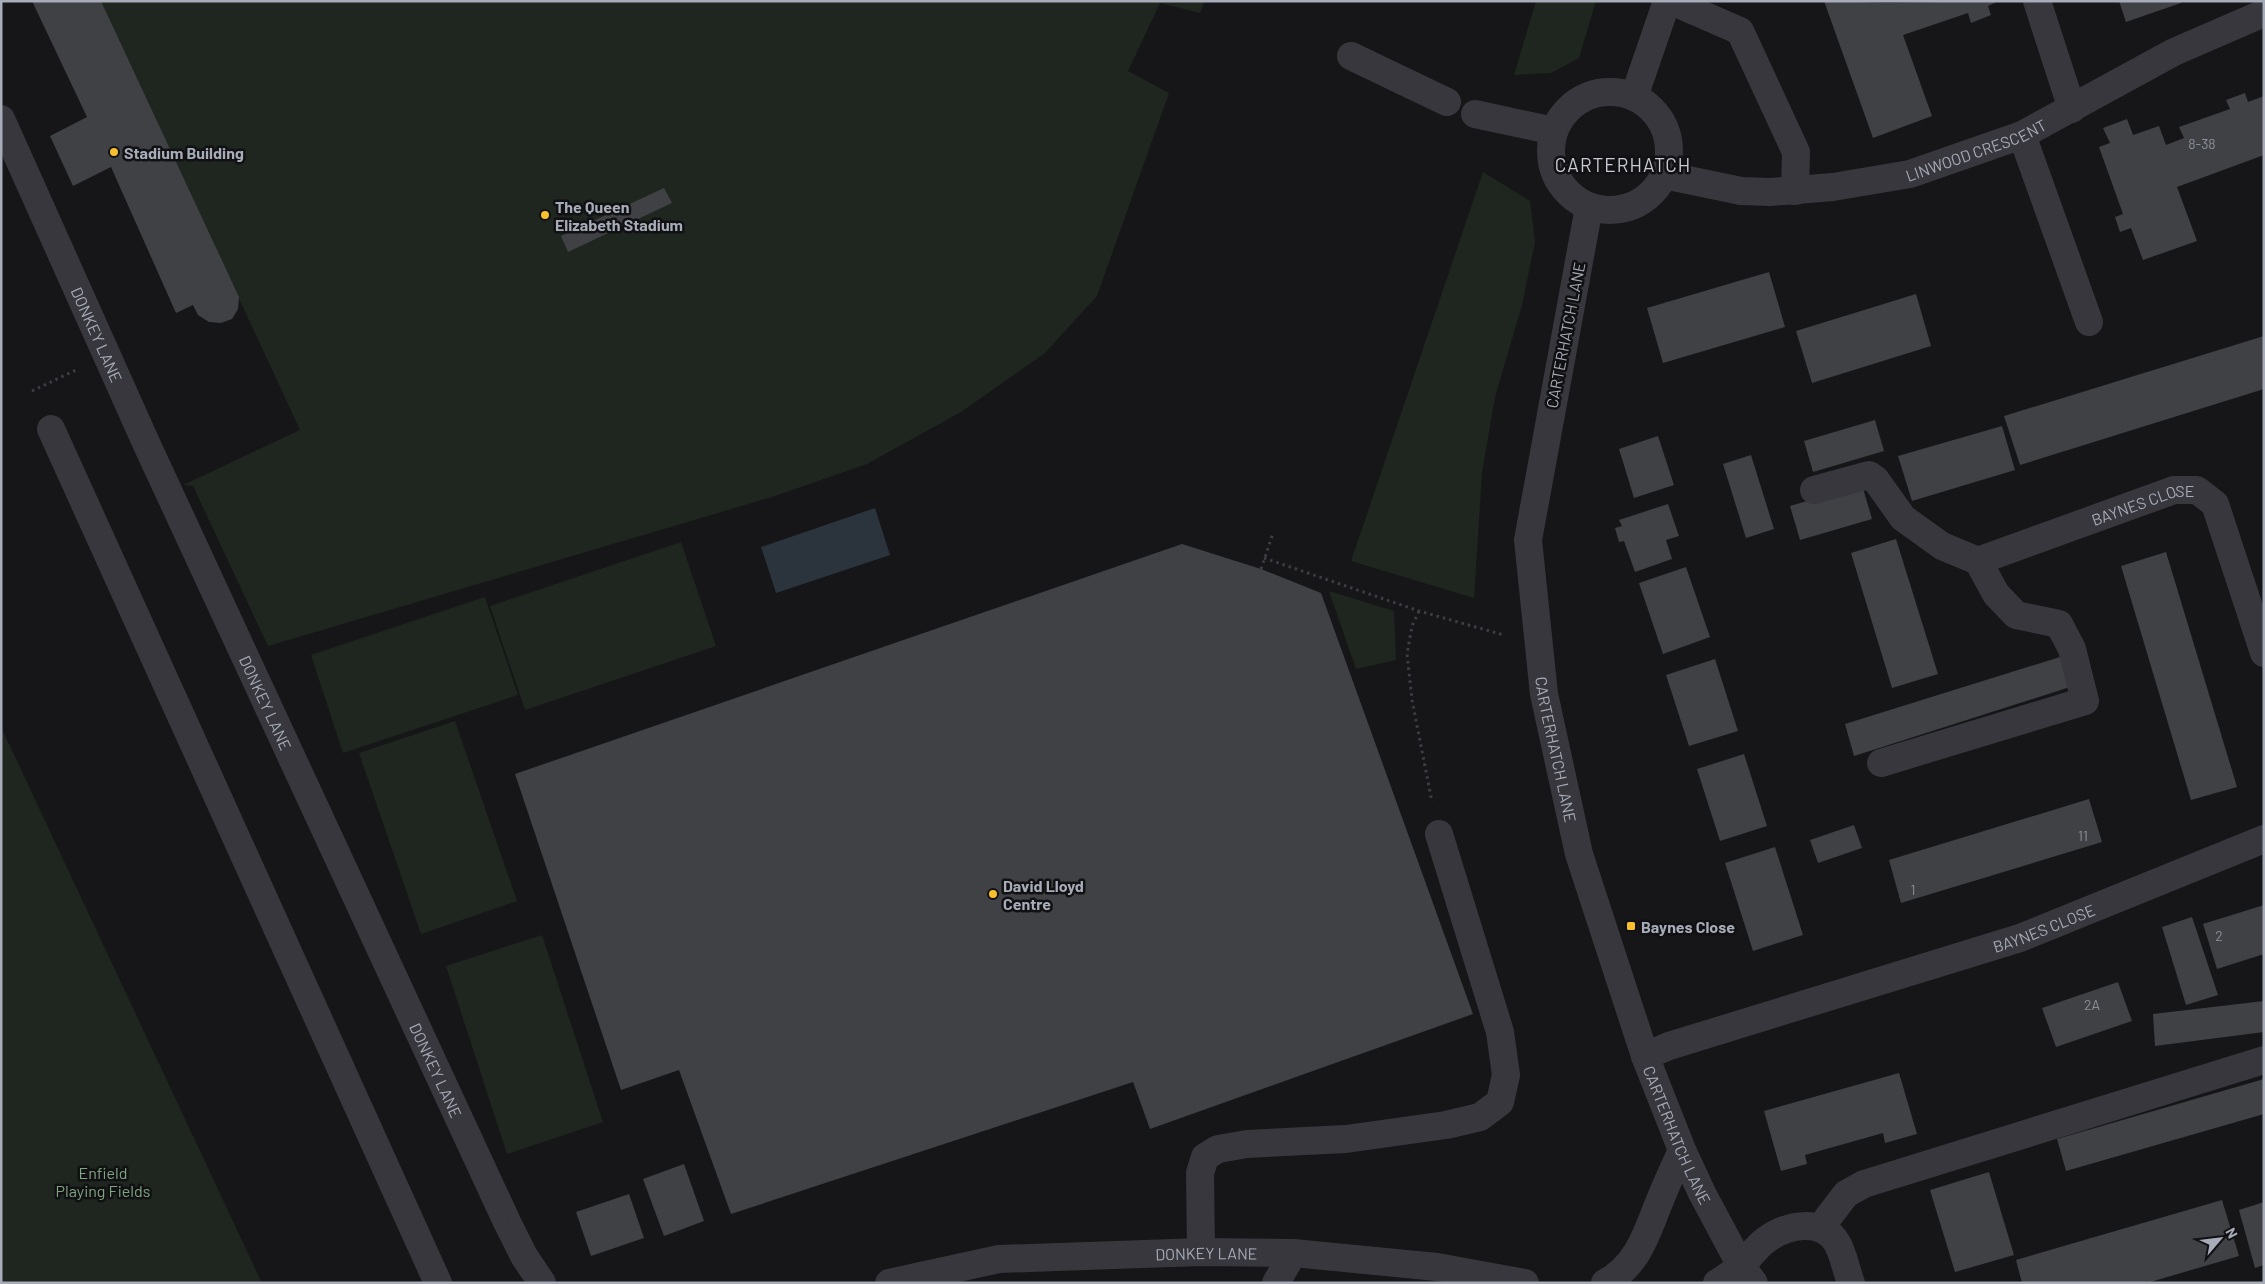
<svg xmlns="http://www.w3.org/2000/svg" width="2265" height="1284" font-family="Barlow,sans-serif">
	<rect width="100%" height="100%" fill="#161618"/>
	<!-- green -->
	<g fill="#1e261f">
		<polygon points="101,1 1205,1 1200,13 1160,3 1128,71 1169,93 1097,296 1045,353 961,412 867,464 772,497 268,646 193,486 183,485 300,430"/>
		<polygon points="1536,1 1596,1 1579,58 1551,73 1514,75"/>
		<polygon points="1483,172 1530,201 1535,242 1522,305 1495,397 1482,473 1474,598 1351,561"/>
		<polygon points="681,542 716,646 525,710 490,606"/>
		<polygon points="1329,591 1394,611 1396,660 1356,669"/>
		<polygon points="485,597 518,695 343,753 311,655"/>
		<polygon points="455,721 517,901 421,934 359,753"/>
		<polygon points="1,727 262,1283 1,1283"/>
		<polygon points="542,935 603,1122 507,1154 446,966"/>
	</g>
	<!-- water -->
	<polygon fill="#2b343c" points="875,508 890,555 776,593 761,547"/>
	<!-- building -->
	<g fill="#404145">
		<polygon points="32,1 101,1 239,297 238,309 232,319 221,323 209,322 198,315 193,305 176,313 111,167 73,186 50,136 87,117"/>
		<polygon points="1824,1 1887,3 1999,1 1988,6 1991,15 1971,23 1968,13 1903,35 1932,116 1873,138"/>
		<polygon points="2119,1 2181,1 2181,3 2126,22"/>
		<polygon points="2245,93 2248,102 2264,96 2264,155 2177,187 2197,241 2143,260 2131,228 2120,232 2115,217 2123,214 2099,147 2110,143 2103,128 2127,119 2133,135 2159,126 2166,145 2184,138 2179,127 2230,109 2226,100"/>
		<polygon points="664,188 672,203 568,252 561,236"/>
		<polygon points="1769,272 1785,327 1663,363 1647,308"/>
		<polygon points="1916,294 1931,346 1812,383 1796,331"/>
		<polygon points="2264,336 2264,389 2020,465 2004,416"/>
		<polygon points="1875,420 1884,451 1813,472 1804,441"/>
		<polygon points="2002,426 2015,470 1912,501 1898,456"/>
		<polygon points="1658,436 1674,485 1634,498 1619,449"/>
		<polygon points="1751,455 1774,529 1746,538 1723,464"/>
		<polygon points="1862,485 1872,519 1800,540 1790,506"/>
		<polygon points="1668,504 1679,536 1666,540 1672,559 1635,572 1624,541 1619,542 1615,528 1622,526 1619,520"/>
		<polygon points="1896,539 1938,674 1892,688 1851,553"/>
		<polygon points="1182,544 1261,569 1321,593 1473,1014 1150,1129 1133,1082 731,1214 679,1070 621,1090 515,774"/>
		<polygon points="2166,552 2237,787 2191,800 2121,566"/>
		<polygon points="1686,567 1710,637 1663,654 1639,583"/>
		<polygon points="2060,657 2070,687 1854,756 1845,724"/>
		<polygon points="1715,659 1738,731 1689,746 1666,675"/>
		<polygon points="1744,754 1767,826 1720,841 1697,769"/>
		<polygon points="2089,799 2102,842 1901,903 1889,860"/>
		<polygon points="1854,825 1862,848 1818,863 1810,840"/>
		<polygon points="1775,847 1803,935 1753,951 1725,863"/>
		<polygon points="2264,905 2264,954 2217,969 2203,924"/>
		<polygon points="2192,917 2218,995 2186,1005 2162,927"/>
		<polygon points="2118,982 2132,1021 2056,1047 2042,1008"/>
		<polygon points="2264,1001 2264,1032 2155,1046 2153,1014"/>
		<polygon points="1899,1073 1917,1134 1885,1143 1883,1133 1805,1155 1807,1164 1781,1171 1764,1111"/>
		<polygon points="2264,1079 2264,1114 2066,1171 2057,1139"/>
		<polygon points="684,1164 704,1221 664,1236 643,1179"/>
		<polygon points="1989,1172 2014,1255 1955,1272 1930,1190"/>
		<polygon points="629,1194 644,1238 591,1256 576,1212"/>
		<polygon points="2222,1200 2239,1256 2147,1283 2022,1283 2016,1260"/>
		<polygon points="2264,1202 2264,1265 2255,1268 2239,1210"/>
	</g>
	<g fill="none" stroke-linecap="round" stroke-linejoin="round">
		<!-- path -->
		<g stroke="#3d3e44" stroke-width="3" stroke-dasharray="2.5 4" stroke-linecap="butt">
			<polyline points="32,391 76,370"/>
			<polyline points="1264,558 1419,611 1504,635"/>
			<polyline points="1261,569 1273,533"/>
			<polyline points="1419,611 1412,626 1407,654 1412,700 1432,802"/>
		</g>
		<!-- minor -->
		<g stroke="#37373d" stroke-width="28">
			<polyline points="1671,1 1740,31 1796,152 1795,191"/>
			<polyline points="2037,1 2072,109"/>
			<polyline points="1351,56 1447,102"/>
			<circle cx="1610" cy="151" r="59"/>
			<polyline points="1634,97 1667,1"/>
			<polyline points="1475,114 1554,131"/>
			<path id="s1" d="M1,119L147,445L507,1222L524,1256L542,1283"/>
			<polyline points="2022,135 2089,322"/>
			<path id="s2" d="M1664,175L1741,191L1770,192L1833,187L1910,174L2022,135L2174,52L2264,13"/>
			<path id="s3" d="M1589,207L1528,540L1544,694L1579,854L1645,1056L1682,1150L1702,1193L1741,1266L1754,1283"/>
			<polyline points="51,429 438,1283"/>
			<polyline points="1814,490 1869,475 1876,480 1903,518 1942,546 1978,561 1996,594 2016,615 2059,624 2072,649 2085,701 1881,763"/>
			<path id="s4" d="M1978,561L2174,490H2197L2215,504L2264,653"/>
			<path id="s5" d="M1645,1056L1669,1046L2020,938L2264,839"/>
			<polyline points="1820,1228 1846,1194 1864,1184 2264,1060"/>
			<polyline points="1201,1252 1200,1173 1205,1157 1218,1149 1247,1144 1346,1139 1446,1125 1480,1117 1500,1102 1506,1075 1500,1032 1439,834"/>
			<path id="s6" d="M889,1283L999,1259L1201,1252L1293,1253L1437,1267L1525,1283"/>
			<polyline points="1276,1283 1293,1253"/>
			<path d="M1605,1283C1641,1264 1648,1227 1663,1193C1669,1178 1676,1164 1682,1150"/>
			<path d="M1717,1283C1726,1277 1735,1272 1742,1265C1750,1257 1757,1246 1766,1240C1786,1225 1822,1217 1837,1243C1844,1255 1846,1270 1851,1283"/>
		</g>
	</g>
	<!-- markers -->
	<g fill="#f8bf2e" stroke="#111113" stroke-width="2">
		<circle cx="114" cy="152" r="5"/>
		<circle cx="545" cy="215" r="5"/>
		<circle cx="993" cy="894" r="5"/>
		<rect x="1626" y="921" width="10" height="10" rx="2.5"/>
	</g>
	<g text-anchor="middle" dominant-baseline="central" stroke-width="5" stroke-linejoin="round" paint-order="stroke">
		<!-- number labels -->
		<g font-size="14" fill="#8d919b">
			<text x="2202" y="143">8-38</text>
			<text x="2083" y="835">11</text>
			<text x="1913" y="889">1</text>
			<text x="2219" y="935">2</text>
			<text x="2092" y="1004">2A</text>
		</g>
		<!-- street labels -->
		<g font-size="16" fill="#a7acb8" stroke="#111113">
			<text stroke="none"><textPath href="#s2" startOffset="319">LINWOOD CRESCENT</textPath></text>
			<text stroke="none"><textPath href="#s1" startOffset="236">DONKEY LANE</textPath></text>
			<text transform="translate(1565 335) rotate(-79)">CARTERHATCH LANE</text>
			<text stroke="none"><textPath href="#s4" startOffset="175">BAYNES CLOSE</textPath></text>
			<text stroke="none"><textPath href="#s1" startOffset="641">DONKEY LANE</textPath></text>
			<text stroke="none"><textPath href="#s3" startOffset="550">CARTERHATCH LANE</textPath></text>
			<text stroke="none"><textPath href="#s5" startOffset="419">BAYNES CLOSE</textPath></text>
			<text stroke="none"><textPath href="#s1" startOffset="1046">DONKEY LANE</textPath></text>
			<text stroke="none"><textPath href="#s3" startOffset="955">CARTERHATCH LANE</textPath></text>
			<text stroke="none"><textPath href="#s6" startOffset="320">DONKEY LANE</textPath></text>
		</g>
		<!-- poi labels -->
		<g font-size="16" font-weight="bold" fill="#a7acb8" stroke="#111113" text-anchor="start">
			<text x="124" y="152">Stadium Building</text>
			<text x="555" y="206">The Queen<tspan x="555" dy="18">Elizabeth Stadium</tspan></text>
			<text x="1003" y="885">David Lloyd<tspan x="1003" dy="18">Centre</tspan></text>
			<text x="1641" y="926">Baynes Close</text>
		</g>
		<!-- park labels -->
		<g font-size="16" fill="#7ea482" stroke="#111113">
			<text x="103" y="1172">Enfield<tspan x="103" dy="18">Playing Fields</tspan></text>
		</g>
		<!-- quarter labels -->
		<g font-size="19" letter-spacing="1" fill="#c9cbd4" stroke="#111113">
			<text x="1623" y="164">CARTERHATCH</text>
		</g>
	</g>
	<!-- border -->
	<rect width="2265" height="1284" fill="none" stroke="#a7acb8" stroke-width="5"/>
	<!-- north arrow -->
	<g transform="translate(2220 1239) rotate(62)" stroke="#111113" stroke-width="4" paint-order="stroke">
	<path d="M0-4L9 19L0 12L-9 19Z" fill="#a7acb8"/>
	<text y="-8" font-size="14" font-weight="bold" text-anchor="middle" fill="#a7acb8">N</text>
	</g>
</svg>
